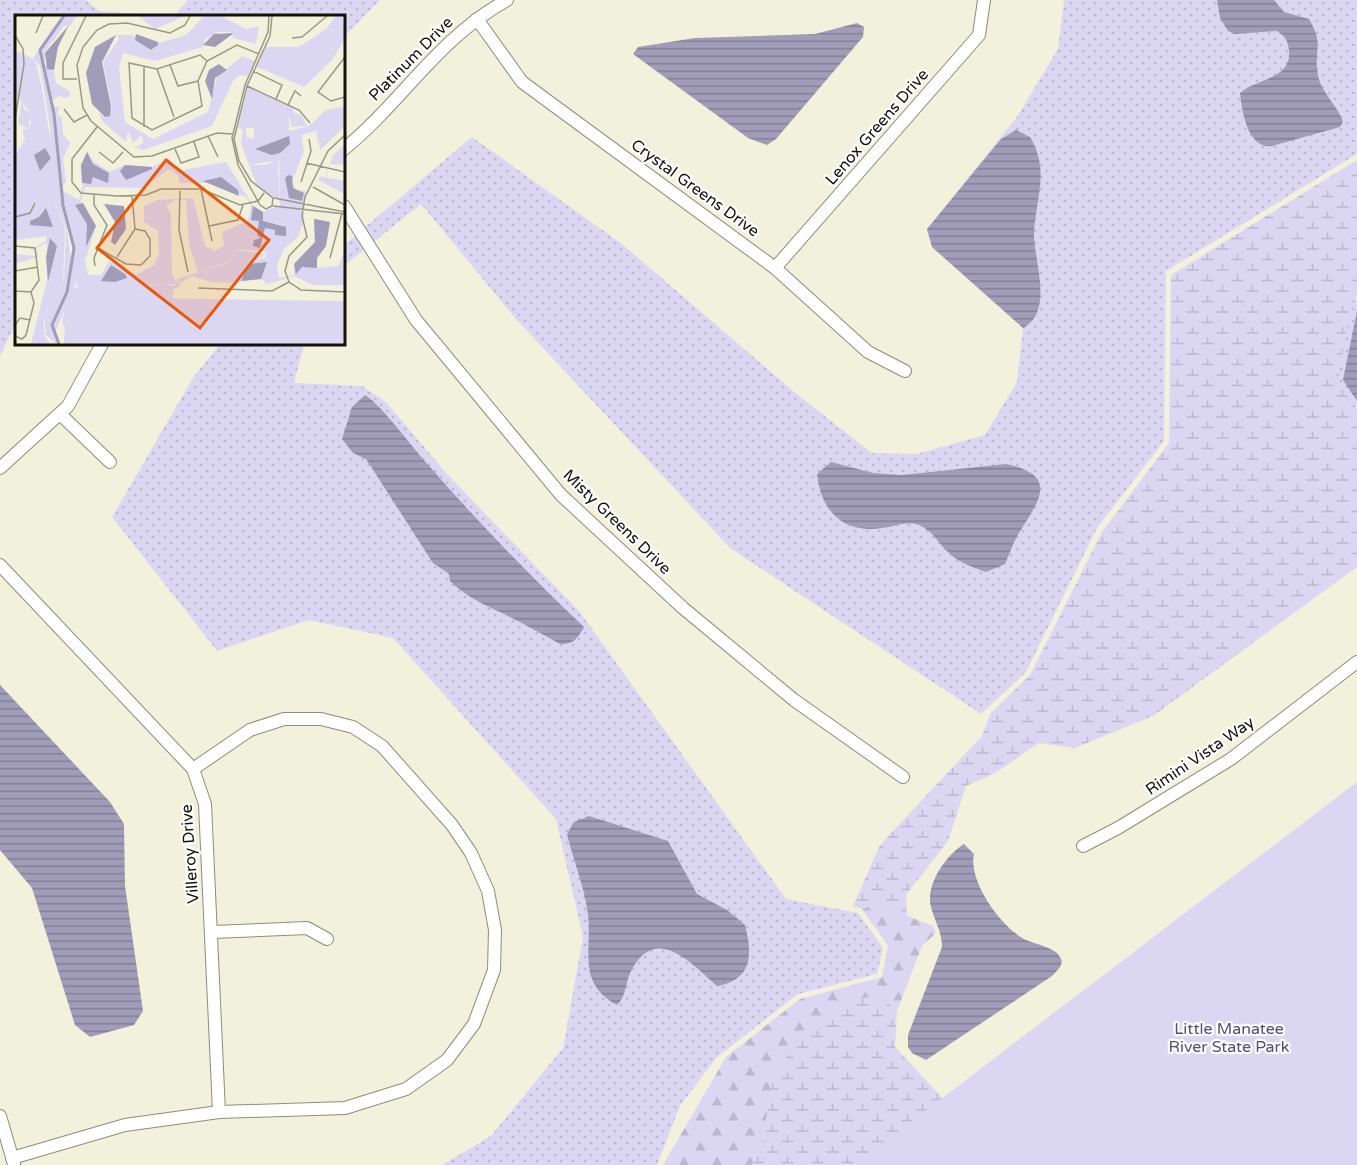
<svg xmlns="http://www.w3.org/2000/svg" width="1357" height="1165" font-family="'Varela Round',sans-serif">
	<defs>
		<pattern id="grass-dots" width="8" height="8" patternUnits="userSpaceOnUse" patternTransform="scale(1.5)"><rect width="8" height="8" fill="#dbd7f3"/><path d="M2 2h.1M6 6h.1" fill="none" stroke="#bbb8cf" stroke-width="1.8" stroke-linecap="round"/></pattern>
		<pattern id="forest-firs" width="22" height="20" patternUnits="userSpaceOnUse" patternTransform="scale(1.5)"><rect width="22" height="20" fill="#dbd7f3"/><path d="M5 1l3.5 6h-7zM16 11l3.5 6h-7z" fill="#bbb8cf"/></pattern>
		<pattern id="wetland-marsh" width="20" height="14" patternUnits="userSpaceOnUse" patternTransform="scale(1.5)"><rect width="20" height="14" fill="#dbd7f3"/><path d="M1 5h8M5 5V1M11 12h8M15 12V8" fill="none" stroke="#bbb8cf"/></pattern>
		<pattern id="water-rules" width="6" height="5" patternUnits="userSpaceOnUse" patternTransform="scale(1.5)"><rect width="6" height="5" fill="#a19db9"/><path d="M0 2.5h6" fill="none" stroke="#827f95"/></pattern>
	</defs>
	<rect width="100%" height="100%" fill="#f2f2dc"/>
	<!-- grass -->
	<g fill="url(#grass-dots)">
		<polygon points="0,0 86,0 99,11 169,16 16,16 16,323 0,356"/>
		<polygon points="188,0 380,0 344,37 344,16 174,16"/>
		<polygon points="1064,0 1357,0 1357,154 1166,271 1164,441 1097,528 1026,672 981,714 730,548 515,318 421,204 344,266 344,245 472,137 622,244 799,396 872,453 916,454 985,435 1017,382 1023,328 932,247 927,229 1017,117 1058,49"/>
		<polygon points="1357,299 1357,459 1334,385 1342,312"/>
		<polygon points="220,344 304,344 294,383 362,386 386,402 447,474 579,611 786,899 858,913 883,948 877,974 798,994 716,1058 680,1106 657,1165 442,1165 491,1136 563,1048 583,937 556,819 393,638 309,620 217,651 112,517 193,378"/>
	</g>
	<!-- forest -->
	<polygon fill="url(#forest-firs)" points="878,904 933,926 936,933 922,946 897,1011 881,997 772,1084 763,1138 752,1165 663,1165 726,1057 800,999 882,977 888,946 862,909"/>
	<!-- wetland -->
	<g fill="url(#wetland-marsh)">
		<polygon points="1357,160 1357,294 1347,325 1338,380 1357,410 1357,567 1153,716 1075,748 1039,743 994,774 966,786 948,841 906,895 907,916 878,904 862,909 853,906 880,845 982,736 990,714 1030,675 1102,532 1169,443 1171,275"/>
		<polygon points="866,997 881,997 897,1011 895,1047 1005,1165 752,1165 763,1138 772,1084 796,1040 828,1012"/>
	</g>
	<!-- park -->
	<polygon fill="#dbd7f3" points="1357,782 1357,1165 854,1165"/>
	<!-- water -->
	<g fill="url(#water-rules)">
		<path d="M1217,0H1274L1284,12L1309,19C1325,46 1313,49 1318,75C1321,93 1338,105 1343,122L1340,127L1272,146C1248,149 1242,112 1240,93C1256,78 1292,80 1289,50C1288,41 1285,36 1277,31L1235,34L1228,31L1220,18Z"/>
		<polygon points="857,23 864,27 863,37 776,139 767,145 748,138 633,54 638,47 695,38 815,34"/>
		<path d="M1016,130L1030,137C1050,170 1036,198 1034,232C1033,259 1055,311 1023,328L932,247L927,229L1001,139Z"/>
		<polygon points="1357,311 1357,401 1343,380"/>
		<path d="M365,395C382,405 414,450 430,467C479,523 530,576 584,627C578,638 573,645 560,644C545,636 530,627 514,619C489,606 471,601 450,581L449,574L433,563L366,459L353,453L342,439L352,407Z"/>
		<path d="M831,462L873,473L902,475L1006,464C1064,476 1035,505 1016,538C1012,546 1009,555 1005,564L986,572C973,567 959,563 949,553C938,543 933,531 919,525C907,520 894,527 882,528C843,534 821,511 817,474Z"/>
		<polygon points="0,685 110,802 124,824 125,886 143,1011 134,1025 90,1037 75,1025 32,888 0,850"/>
		<path d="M589,816L668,841L697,894L727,910L745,925C753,955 752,980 717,986C693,965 656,922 631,971C625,983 627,995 617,1005C577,983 592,951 588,915C585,888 573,860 567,834L574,822Z"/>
		<path d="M964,844L974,854C968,881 1000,926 1024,939C1034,944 1055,947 1060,957C1065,965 1057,970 1052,976L926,1060L912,1053L908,1047V1035L942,947C942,932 935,922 931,907C925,885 946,855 964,844Z"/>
	</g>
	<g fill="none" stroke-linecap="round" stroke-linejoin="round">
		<defs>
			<g id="minor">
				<polyline points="477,19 522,82 775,268 868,352 905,371"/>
				<path d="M344,149C403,101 437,39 507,0"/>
				<polyline points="344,206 416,320 561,495 683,608 794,700 903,777"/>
				<polyline points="775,268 979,35 984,0"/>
				<polyline points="61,415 110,462"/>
				<polyline points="0,468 68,406 102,344"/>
				<polyline points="0,565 193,769 205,804 219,1112"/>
				<polyline points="1083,846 1118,828 1231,759 1357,662"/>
				<polyline points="212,932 307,928 327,939"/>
				<polyline points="0,1116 14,1164"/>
				<polyline points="12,1158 125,1125 219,1112 345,1108 406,1089 447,1060 474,1024 494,970 495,930 488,891 471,853 452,825 382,746 353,727 321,719 284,719 250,730 193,769"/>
			</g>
		</defs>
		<!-- minor casing -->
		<use href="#minor" stroke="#8d8d79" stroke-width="14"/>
		<!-- minor -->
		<use href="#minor" stroke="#fff" stroke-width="12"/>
	</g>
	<g text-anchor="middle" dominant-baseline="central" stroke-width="4.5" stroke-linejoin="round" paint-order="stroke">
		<!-- street labels -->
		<g font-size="16" fill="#12120b" stroke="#fff">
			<text transform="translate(411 59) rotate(-45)">Platinum Drive</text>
			<text transform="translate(877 127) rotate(-49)">Lenox Greens Drive</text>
			<text transform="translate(695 188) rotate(36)">Crystal Greens Drive</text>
			<text transform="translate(617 522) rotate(44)">Misty Greens Drive</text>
			<text transform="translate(1200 756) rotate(-34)">Rimini Vista Way</text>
			<text transform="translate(190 854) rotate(-94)">Villeroy Drive</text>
		</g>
		<!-- park labels -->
		<g font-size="16" fill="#564d78" stroke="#fff">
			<text x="1229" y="1029">Little Manatee<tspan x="1229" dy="18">River State Park</tspan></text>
		</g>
	</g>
	<!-- overview -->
	<g transform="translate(15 15)">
		<rect width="330" height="330" fill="#f2f2dc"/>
		<path d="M206,1L231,14L244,11L241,29L218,23V17H204L190,24L188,32L140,46L108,38L104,53L110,107L138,124L193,97L202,62L227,41L240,46L232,61L226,60L218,66L197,111L129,135L120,132L128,128L127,120L118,128L113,115L111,127L88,107L83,98L91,103L97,92L88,47L104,24L102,20H118L136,36L144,28L171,20L188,2ZM321,1H328L330,24L317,45L289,72L242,52L251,32H284L311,14ZM5,37L20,45L26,69L38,140L37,181L50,214L48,267L38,287L33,290L29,307V321L36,329H16L32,266V228L21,233L23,242L0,249V239L21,241L19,233L31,226L32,221L0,225V141L10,124L7,114H14L16,108L15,98L0,78V38ZM330,91V111L305,135L301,116L286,120L289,136L277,167L281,175L291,176L288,208L283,222L269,234L262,250L264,263L279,260V249L300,227L299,204L314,206L311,231L302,243V253L323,251L330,236V270H298L279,261L253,269L245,264L223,267L234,248L251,242V237L223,234L213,247L183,257L174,229L171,185H160L151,191L156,198L157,259L162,269H137L51,312L47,309L50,289L60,272L64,273L57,262V228L47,175L64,185L68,169L66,150L72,136L78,146L95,157L110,150L137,152L154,143L163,156L211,147L238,191L248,197L265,190L264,145L234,150L226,128L231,122L239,124V112L243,111L273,113L275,116L295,110L311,95ZM154,154L164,161V168H199L231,182L236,191L233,206L207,217L209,230L200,236L190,231L178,183L143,185L129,191V207L143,216L144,240L139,250L121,260L94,246L86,260H73L70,246L81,211L66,187L70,172L128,173ZM330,129V150L315,149L311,162L330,166V179L303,165L305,161L310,163L318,140Z" fill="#dbd7f3" fill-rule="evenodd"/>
		<path d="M162,265L166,271L159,274L145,273L115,283L74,329L99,286L143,268L160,271Z" fill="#dbd7f3"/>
		<path d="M46,1H62L55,11H49L30,37V50L39,56L41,68L56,77L53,83L44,81L37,86L40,92L45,91L42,99L47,103L48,119L55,128L48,144L51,166L46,175L60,271L39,320L45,329H41L30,319V307L32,292L49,265L51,214L37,181L35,112L25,51L18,43ZM123,1H170L140,14ZM7,84L9,94L15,98L14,114L3,109ZM263,144V156L265,186L243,173L234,150H251ZM223,235L251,239L230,253L225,268L196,267L177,261L165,268L162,264L213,248ZM154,270L159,272L157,286L115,283Z" fill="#dbd7f3"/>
		<path d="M233,72L279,94L278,97L287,101L292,111L276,112L274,98V113H231V126L226,128L228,115L223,113ZM51,282L330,286V329H49Z" fill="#dbd7f3"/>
		<path d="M54,10L43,32L39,55L32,54L30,38ZM219,18L200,32L188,30L199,19ZM121,19L143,27V30L136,35L120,25ZM101,20L87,47L96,91L95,101L90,102L77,89L71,58L80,32ZM204,49L212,55L200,63L197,84L190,66L194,55ZM274,121L275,129L265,138L257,140L240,134ZM30,133L36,143L25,156L19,140ZM72,137L78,149L94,158L93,168L78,162L76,169L67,168L66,150ZM110,150L137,152V154L111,165L105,156ZM273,160L277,161L278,173L289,178L287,186L274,183L270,163ZM206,162L223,175L224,181L188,166ZM68,188L81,211L71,232L72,209L60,190ZM89,189L109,191L111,214L100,230L96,227L100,207ZM238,191L248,197V206L271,212V221L260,220V215L250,213L245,233L238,231L239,225L246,223L242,220L244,206L236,205ZM31,193L38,212L15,210V206L24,202ZM299,204L315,207L311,231L302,243V253L287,252L281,259L279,249L300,227ZM35,223L42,231L33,267L31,242ZM252,247L246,264L226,266L234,249ZM96,250L110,259L112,263L100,267L86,266Z" fill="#a19db9"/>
		<path fill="none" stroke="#a19db9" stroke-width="3" d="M44,329L37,310L52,277L59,233L48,190L39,99L25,35L49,1"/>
		<path fill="none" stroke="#989888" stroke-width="1.5" d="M175,1L170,10L155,18L112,8L94,9L82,15L68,32L62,50L68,93L76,106L119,142L137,141L202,118L218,119M254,1L253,17L230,70L217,123L223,150L245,190L251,194L257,191L258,183L236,166L224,146L219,124L232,71L255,21L257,1M21,18L28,1M0,20L8,34L9,49L0,104M277,23L287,22L312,1M330,42L303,77L316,86L330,82M192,46L185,40L142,54L114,48L117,103L137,115L187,91L183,66L192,46L222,30L244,39M155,50L163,71L183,66M142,54L159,102M238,56L267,70L261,84M62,64H48V48L71,1M232,71L284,95L295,108M273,90L280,76L286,81M49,94L59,107L72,100M82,112L57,144V167L66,178L102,181L131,180L146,174H186L225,190L243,186L249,178M129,112V52M330,120L313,136L290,182L287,201L292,222L274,241L270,256L274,267L286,275L330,277M193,121L203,142L201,138M160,134L166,148L184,142L179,127M84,137L98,148L108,137M291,148L330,157M286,167L296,136L294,124M298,172L330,190M186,174L197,226M165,176L164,215L173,257M79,179V190L92,210L79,243L80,251M259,183L330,197M258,191L330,199M0,202L15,198L20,188M194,211L223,205L228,190M0,231L20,233L24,265L16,277L0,276M83,233L111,249L126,250L135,241V224L130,216L120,214M102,242L120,214L117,181M315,243L327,198M0,256L23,252M183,273L257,276L274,267M0,310L5,303L15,305M0,321L7,324L11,320L19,288L16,277"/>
		<path fill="#e8590c" fill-opacity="0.15" stroke="#e8590c" stroke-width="3" d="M151,145L254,225L185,313L82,233Z"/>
		<rect width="330" height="330" fill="none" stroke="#12120b" stroke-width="3"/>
	</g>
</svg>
